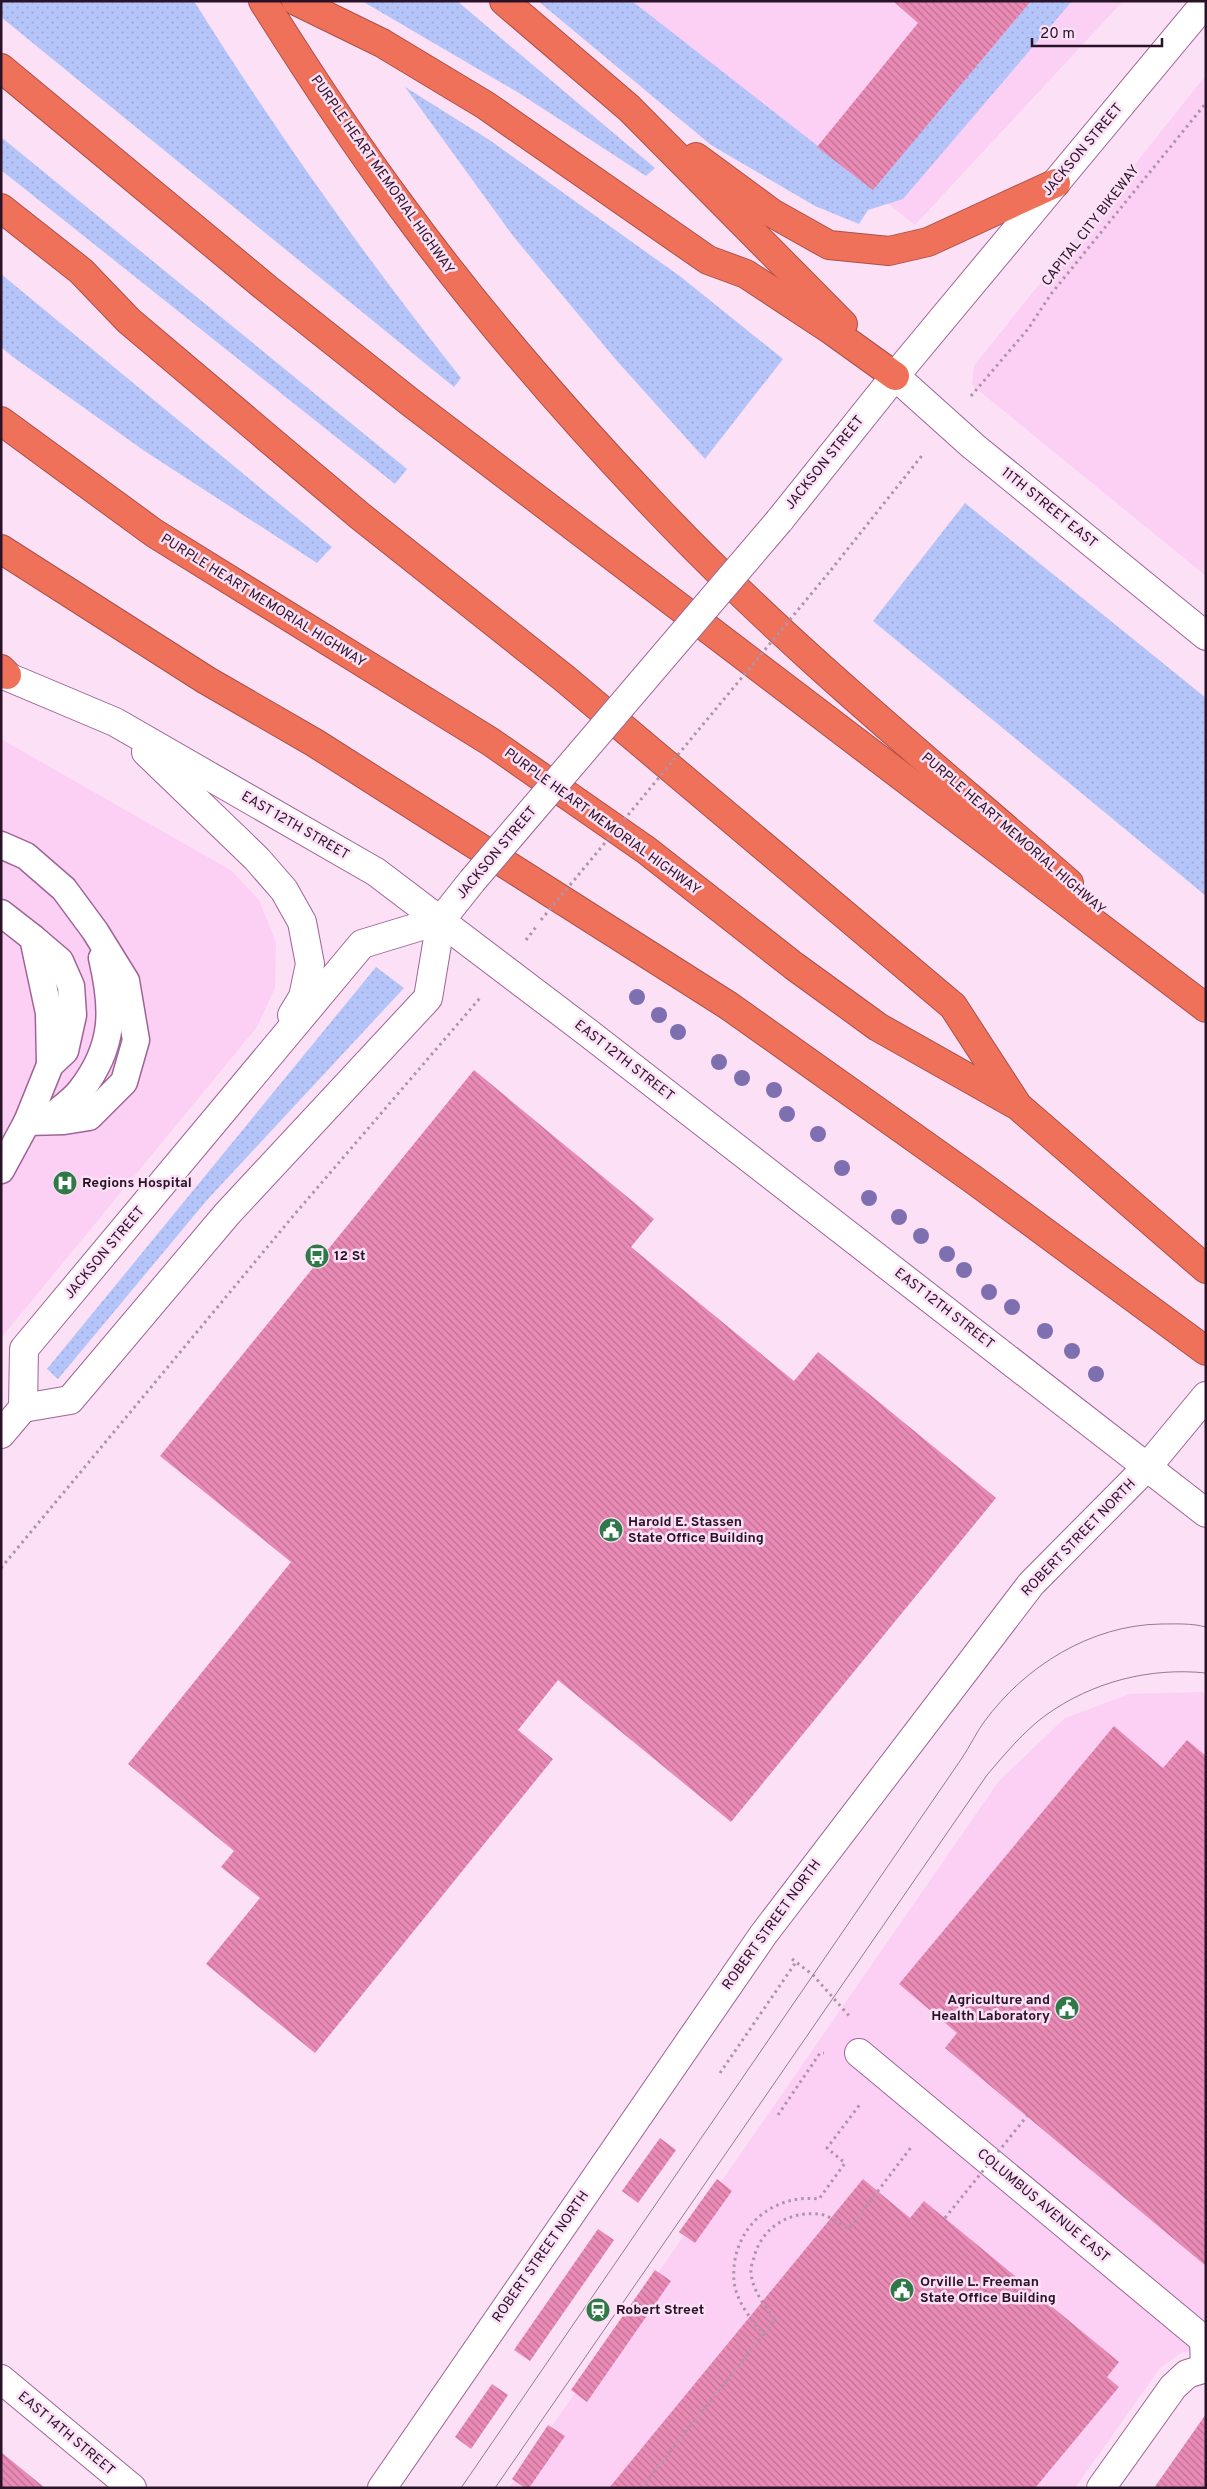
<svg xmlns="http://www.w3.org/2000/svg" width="1207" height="2489" font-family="Overpass,sans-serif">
	<defs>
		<pattern id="grass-dots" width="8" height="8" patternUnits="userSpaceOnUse" patternTransform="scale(1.25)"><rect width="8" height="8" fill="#b5c5f9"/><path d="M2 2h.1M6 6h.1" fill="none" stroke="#9ca8d5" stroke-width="1.8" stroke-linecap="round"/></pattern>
		<pattern id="building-back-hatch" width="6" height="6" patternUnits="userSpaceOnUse" patternTransform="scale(1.25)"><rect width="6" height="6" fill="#ea8bb6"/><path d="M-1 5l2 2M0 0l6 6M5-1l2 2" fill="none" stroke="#be7094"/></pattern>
	</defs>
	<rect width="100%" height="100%" fill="#fbe0f6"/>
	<!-- built -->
	<g fill="#fbd0f4">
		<polygon points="632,1 1123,1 915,225"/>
		<polygon points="1206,75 1206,576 972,385 974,366"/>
		<polygon points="1,739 232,871 259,900 276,943 275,988 257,1027 1,1338"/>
		<polygon points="1202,1692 1206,1694 1206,2347 1181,2353 1160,2368 1075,2488 509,2488 999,1781 1065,1718 1130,1694"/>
	</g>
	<!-- grass -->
	<g fill="url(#grass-dots)">
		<path d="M1,1H194C276,132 365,257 461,378L454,387L1,17Z"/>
		<polygon points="362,1 457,1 655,168 646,176 519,93"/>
		<polygon points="538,1 632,1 873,189 1031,1 1072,1 903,199 868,210 859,224 815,206 711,145"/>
		<polygon points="405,87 488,139 681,277 783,359 705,459 617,361 513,236"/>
		<polygon points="1,137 407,469 395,484 1,170"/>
		<polygon points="1,274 332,547 317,563 143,450 13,357 1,347"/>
		<polygon points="965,503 1206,698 1206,896 873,621"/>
		<polygon points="376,967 404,988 207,1200 58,1379 47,1369"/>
	</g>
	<!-- building -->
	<g fill="url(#building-back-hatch)">
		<polygon points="893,1 1031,1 873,190 817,147 918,23"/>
		<polygon points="474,1070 654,1219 631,1247 794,1381 818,1352 996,1498 731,1822 558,1680 518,1730 553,1759 315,2053 206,1964 260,1898 221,1867 234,1851 128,1764 291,1562 160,1456"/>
		<polygon points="1114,1726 1163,1768 1187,1740 1206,1756 1206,2266 945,2048 957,2033 899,1984"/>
		<polygon points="660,2138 676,2150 638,2203 622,2191"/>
		<polygon points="717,2179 732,2191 695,2243 679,2232"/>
		<polygon points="863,2179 910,2218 924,2201 1119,2362 1107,2377 1119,2387 1035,2488 609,2488"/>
		<polygon points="598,2229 614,2240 530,2361 514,2350"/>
		<polygon points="655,2270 671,2281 587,2402 571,2390"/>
		<polygon points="492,2384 508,2395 471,2449 455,2437"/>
		<polygon points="1206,2414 1206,2488 1154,2488"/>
		<polygon points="548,2425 565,2436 529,2488 525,2488 512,2479"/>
		<polygon points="1,2452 45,2488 1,2488"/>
	</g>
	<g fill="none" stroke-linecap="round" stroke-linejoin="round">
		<defs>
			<g id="service">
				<polyline points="1,845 26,856 64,889 95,931 126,981 136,1040 124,1082 89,1117 64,1121 27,1122"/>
				<polyline points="1,913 33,938 49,1013 50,1065 27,1122 1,1170"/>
				<polyline points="33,938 60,961 71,986 73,1015 65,1051 50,1065"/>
				<path d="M46,1121C57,1111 72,1102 81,1090C115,1046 114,1009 102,958"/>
			</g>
			<polyline id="pedestrian" points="859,2053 1204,2340 1205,2368"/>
			<g id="minor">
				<polyline points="1,2379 132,2488"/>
				<polyline points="1101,2488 1173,2387 1187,2374 1206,2368"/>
			</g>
			<polyline id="tertiary" points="382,2488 763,1935 1031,1584 1148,1466 1206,1396"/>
			<g id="secondary">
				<polyline points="895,376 973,446 1206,636"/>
				<polyline points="779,521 895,376 1206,2"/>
				<polyline points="1,674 115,722 376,872 587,1032 1206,1513"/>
				<polyline points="146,752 257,859 284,890 302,922 310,964 303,997 292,1015"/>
				<polyline points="23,1408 70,1400 227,1214 428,998 441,920 472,881"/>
				<polyline points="1,1434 23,1408 24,1349 362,944 441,920"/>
			</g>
			<g id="motorway">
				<path d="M263,1C307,71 352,140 401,206C479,313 567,414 658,510C785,644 930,762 1069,883"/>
				<polyline points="296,1 382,43 485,105 708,260 746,274 831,330 895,376"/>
				<polyline points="504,1 629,108 843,324"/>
				<polyline points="1,68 270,291 410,402 1206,1008"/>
				<polyline points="696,157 772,213 829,245 889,251 928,242 1056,183"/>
				<polyline points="1,208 81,271 129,321 360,516 564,678 953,1006 1016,1103"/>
				<polyline points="1,421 154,533 491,742 646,850 794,966 878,1027 1018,1106 1206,1269"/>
				<polyline points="1,549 206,680 315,743 729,1006 974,1180 1206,1351"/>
				<polyline points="1,669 7,675"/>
			</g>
		</defs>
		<!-- service casing -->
		<use href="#service" stroke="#9f6497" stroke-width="29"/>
		<!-- pedestrian casing -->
		<use href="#pedestrian" stroke="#9f6497" stroke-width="30"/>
		<!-- minor casing -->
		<use href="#minor" stroke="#9f6497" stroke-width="30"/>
		<!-- tertiary casing -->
		<use href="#tertiary" stroke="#9f6497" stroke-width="30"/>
		<!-- secondary casing -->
		<use href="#secondary" stroke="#9f6497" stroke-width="30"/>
		<!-- motorway casing -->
		<use href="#motorway" stroke="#ab5048" stroke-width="30"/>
		<!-- path -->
		<g stroke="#ae94aa" stroke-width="3" stroke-dasharray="2.5 4" stroke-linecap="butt">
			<polyline points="971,396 1028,329 1051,294 1206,103"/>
			<polyline points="831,570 924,453"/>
			<polyline points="526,940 536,927"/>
			<polyline points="1,1568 294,1215 480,998"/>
			<polyline points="792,1959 813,1975 851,2018"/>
			<polyline points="720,2073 796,1962"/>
			<polyline points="778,2115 820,2053 824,2053"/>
			<path d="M764,2334L775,2320C765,2306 752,2290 751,2272C750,2268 753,2262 754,2257C762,2228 788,2211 818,2214C828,2214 840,2224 849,2229L912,2146"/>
			<path d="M641,2488L764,2334C751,2320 736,2301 734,2281C730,2231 770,2193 819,2199L845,2163L827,2148L861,2103"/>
		</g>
		<!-- service -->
		<use href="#service" stroke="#fff" stroke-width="26"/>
		<!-- pedestrian -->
		<use href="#pedestrian" stroke="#fff" stroke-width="28"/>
		<!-- minor -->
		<use href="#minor" stroke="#fff" stroke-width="28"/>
		<!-- tertiary -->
		<use href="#tertiary" stroke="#fff" stroke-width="28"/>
		<!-- secondary -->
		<use href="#secondary" stroke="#fff" stroke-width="28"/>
		<!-- motorway -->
		<use href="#motorway" stroke="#f0715a" stroke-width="28"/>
		<!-- tram -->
		<g stroke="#947b91" stroke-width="1">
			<path d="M461,2488L962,1758C970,1746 976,1733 984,1722C1025,1666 1091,1625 1161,1624C1176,1624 1191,1623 1206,1627"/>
			<path d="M495,2488L987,1775C1005,1754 1024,1731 1046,1715C1092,1682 1150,1667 1206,1673"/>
		</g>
		<defs>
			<polyline id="secondary-bridge" points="472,881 779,521"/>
		</defs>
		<!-- secondary-bridge casing -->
		<use href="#secondary-bridge" stroke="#9f6497" stroke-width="30" stroke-linecap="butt"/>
		<!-- path-bridge -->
		<g stroke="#ae94aa" stroke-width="3" stroke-dasharray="2.5 4" stroke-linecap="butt">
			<polyline points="541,920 831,570"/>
			<polyline points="945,2218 1027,2116"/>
		</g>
		<!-- secondary-bridge -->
		<use href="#secondary-bridge" stroke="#fff" stroke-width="28"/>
	</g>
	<!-- trees -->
	<g fill="#7e70b0">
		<circle cx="637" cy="997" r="8"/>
		<circle cx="659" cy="1015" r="8"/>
		<circle cx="678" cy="1032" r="8"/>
		<circle cx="719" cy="1062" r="8"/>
		<circle cx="742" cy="1078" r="8"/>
		<circle cx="774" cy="1090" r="8"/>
		<circle cx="787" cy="1114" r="8"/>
		<circle cx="818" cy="1134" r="8"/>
		<circle cx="842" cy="1168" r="8"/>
		<circle cx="869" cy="1198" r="8"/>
		<circle cx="899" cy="1217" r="8"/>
		<circle cx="921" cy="1236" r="8"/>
		<circle cx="947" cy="1254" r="8"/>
		<circle cx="964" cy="1270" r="8"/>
		<circle cx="989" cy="1292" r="8"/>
		<circle cx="1012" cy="1307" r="8"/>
		<circle cx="1045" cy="1331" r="8"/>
		<circle cx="1072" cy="1351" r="8"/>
		<circle cx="1096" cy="1374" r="8"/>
	</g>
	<!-- icons -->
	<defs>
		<symbol id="hospital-disc" viewBox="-11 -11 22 22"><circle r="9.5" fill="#2e7947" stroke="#fbe0f6"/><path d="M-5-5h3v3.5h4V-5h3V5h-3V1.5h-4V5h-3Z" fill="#fff"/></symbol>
		<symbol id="bus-disc" viewBox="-11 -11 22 22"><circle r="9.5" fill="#2e7947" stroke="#fbe0f6"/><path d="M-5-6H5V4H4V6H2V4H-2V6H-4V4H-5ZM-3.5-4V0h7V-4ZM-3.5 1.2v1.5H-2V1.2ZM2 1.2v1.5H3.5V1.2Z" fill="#fff"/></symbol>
		<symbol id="civic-disc" viewBox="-11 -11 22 22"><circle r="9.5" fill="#2e7947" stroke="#fbe0f6"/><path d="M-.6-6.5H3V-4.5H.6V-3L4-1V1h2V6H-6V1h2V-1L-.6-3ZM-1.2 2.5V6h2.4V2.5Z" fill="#fff"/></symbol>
		<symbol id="station-disc" viewBox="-11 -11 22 22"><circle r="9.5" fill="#2e7947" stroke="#fbe0f6"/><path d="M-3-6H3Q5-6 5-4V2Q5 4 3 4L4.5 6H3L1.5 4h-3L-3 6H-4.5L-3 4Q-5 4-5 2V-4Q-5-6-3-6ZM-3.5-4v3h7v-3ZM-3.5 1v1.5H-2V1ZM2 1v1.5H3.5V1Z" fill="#fff"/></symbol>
	</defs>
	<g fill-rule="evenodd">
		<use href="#hospital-disc" x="51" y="1169" width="28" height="28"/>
		<use href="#bus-disc" x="303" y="1242" width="28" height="28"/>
		<use href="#civic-disc" x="597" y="1516" width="28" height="28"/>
		<use href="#civic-disc" x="1053" y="1994" width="28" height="28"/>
		<use href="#civic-disc" x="888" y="2276" width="28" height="28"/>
		<use href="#station-disc" x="584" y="2296" width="28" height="28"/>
	</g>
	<g text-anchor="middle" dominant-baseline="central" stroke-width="5" stroke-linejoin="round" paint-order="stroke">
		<!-- street labels -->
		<g font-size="14" fill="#2a1328" stroke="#fbe0f6">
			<text transform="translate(1083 150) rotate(-50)">JACKSON STREET</text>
			<text transform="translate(382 175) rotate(55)">PURPLE HEART MEMORIAL HIGHWAY</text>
			<text transform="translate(1091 226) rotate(-52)">CAPITAL CITY BIKEWAY</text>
			<text transform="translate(825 463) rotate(-51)">JACKSON STREET</text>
			<text transform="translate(1049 508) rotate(39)">11TH STREET EAST</text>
			<text transform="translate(263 601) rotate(32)">PURPLE HEART MEMORIAL HIGHWAY</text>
			<text transform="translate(602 822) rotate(36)">PURPLE HEART MEMORIAL HIGHWAY</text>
			<text transform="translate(295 826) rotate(30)">EAST 12TH STREET</text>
			<text transform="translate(1013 834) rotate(41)">PURPLE HEART MEMORIAL HIGHWAY</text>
			<text transform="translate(497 853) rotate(-50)">JACKSON STREET</text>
			<text transform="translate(624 1061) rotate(38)">EAST 12TH STREET</text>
			<text transform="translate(105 1253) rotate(-50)">JACKSON STREET</text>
			<text transform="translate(944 1309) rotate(38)">EAST 12TH STREET</text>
			<text transform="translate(1079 1538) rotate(-46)">ROBERT STREET NORTH</text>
			<text transform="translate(772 1925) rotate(-54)">ROBERT STREET NORTH</text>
			<text transform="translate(1043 2206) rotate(40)">COLUMBUS AVENUE EAST</text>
			<text transform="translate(541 2257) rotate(-55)">ROBERT STREET NORTH</text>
			<text transform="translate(66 2434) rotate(40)">EAST 14TH STREET</text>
		</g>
		<!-- poi labels -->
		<g font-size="14" font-weight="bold" fill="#2a1328" stroke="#fbe0f6" text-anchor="start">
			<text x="82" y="1183">Regions Hospital</text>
			<text x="334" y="1256">12 St</text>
			<text x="628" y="1522">Harold E. Stassen<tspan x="628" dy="16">State Office Building</tspan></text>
			<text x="1050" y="2000" text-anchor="end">Agriculture and<tspan x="1050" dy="16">Health Laboratory</tspan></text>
			<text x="920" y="2282">Orville L. Freeman<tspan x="920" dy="16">State Office Building</tspan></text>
			<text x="616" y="2310">Robert Street</text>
		</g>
	</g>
	<!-- border -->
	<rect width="1207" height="2489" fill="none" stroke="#2a1328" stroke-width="5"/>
	<!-- scale -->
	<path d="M1032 38v8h130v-8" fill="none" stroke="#2a1328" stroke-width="2.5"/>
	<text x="1040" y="38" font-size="15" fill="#2a1328" stroke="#fbe0f6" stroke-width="4" paint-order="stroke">20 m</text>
</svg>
